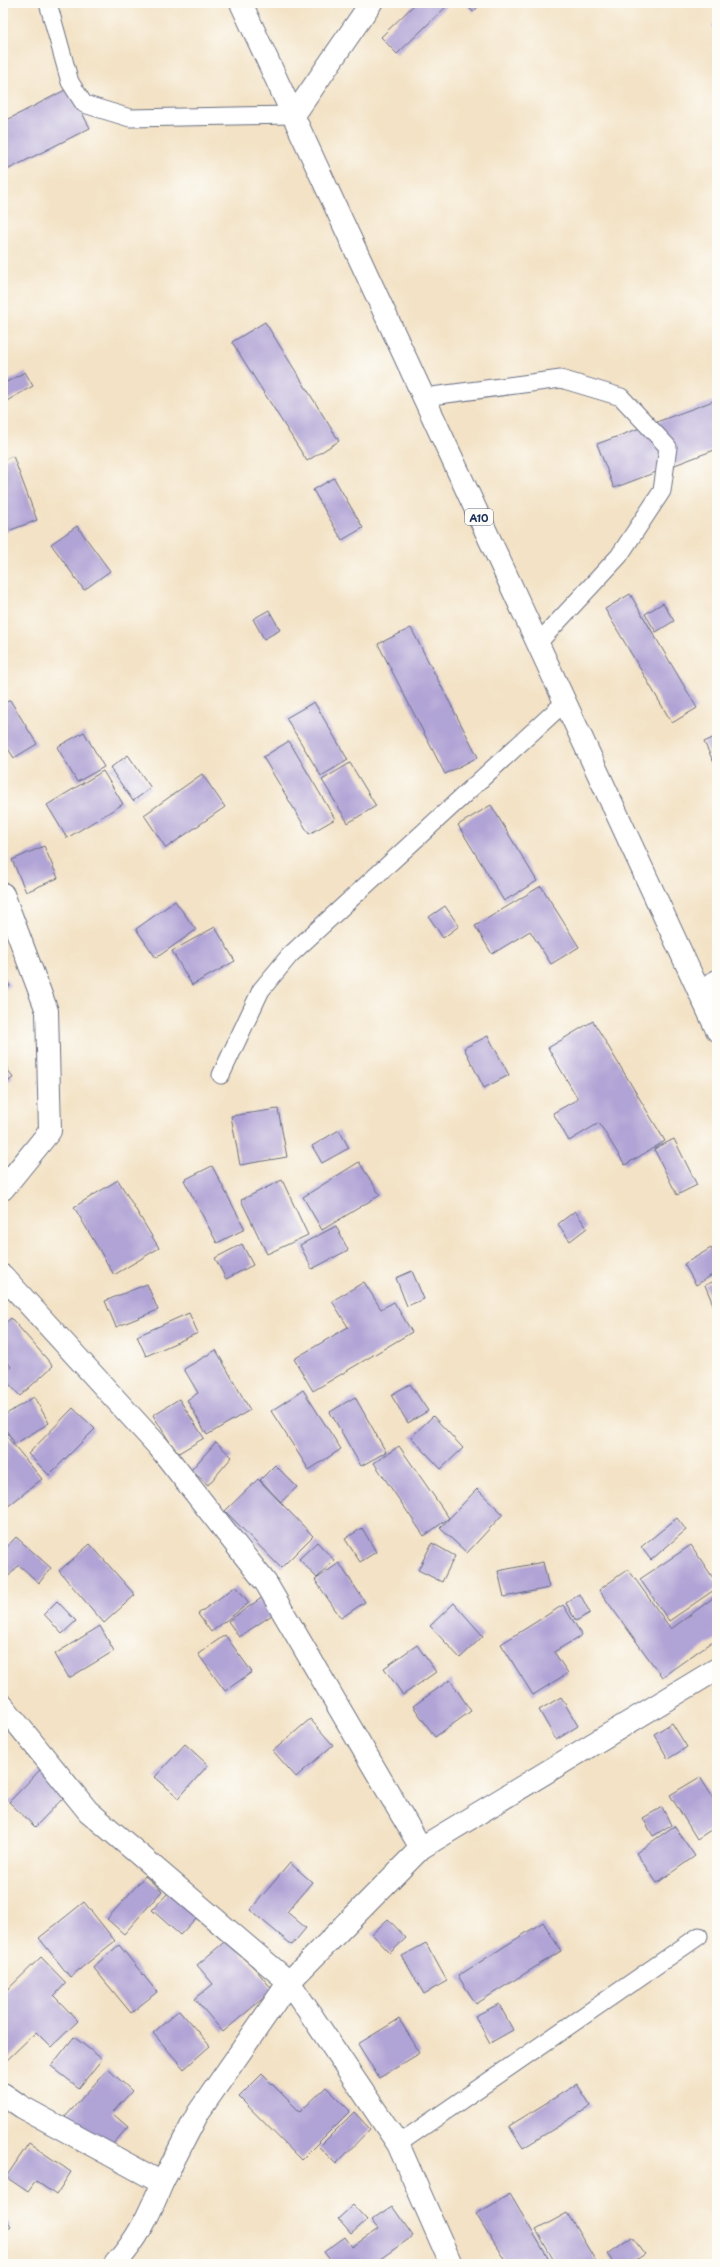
<svg xmlns="http://www.w3.org/2000/svg" width="720" height="2267" font-family="'Playpen Sans',sans-serif">
	<rect width="100%" height="100%" fill="#fdfcf7"/>
	<filter id="ink" filterUnits="userSpaceOnUse"><feTurbulence type="fractalNoise" baseFrequency=".025" numOctaves="2"/><feDisplacementMap in="SourceGraphic" scale="8" xChannelSelector="R" yChannelSelector="G"/><feConvolveMatrix kernelMatrix="1 2 1 2 8 2 1 2 1" color-interpolation-filters="sRGB"/></filter>
	<filter id="wash" filterUnits="userSpaceOnUse"><feTurbulence type="fractalNoise" baseFrequency=".012" numOctaves="4" result="noise"/><feDisplacementMap in="SourceGraphic" scale="16" xChannelSelector="R" yChannelSelector="G"/><feGaussianBlur stdDeviation="0.9" result="paint"/><feColorMatrix in="noise" values="0 0 0 0 0 0 0 0 0 0 0 0 0 0 0 0 0 1.4 0 .05"/><feComposite in="paint" operator="in"/></filter>
	<g filter="url(#wash)">
		<rect width="100%" height="100%" fill="#f3e2c5"/>
		<g id="blocks">
			<!-- building -->
			<g fill="#b0a3d5">
				<polygon points="416,3 450,3 397,54 381,37"/>
				<polygon points="465,3 482,3 473,12"/>
				<polygon points="717,23 717,34 712,25"/>
				<polygon points="69,88 90,128 3,172 3,122"/>
				<polygon points="265,322 339,441 307,461 232,342"/>
				<polygon points="25,372 33,386 3,403 3,384"/>
				<polygon points="716,400 717,449 614,488 597,444"/>
				<polygon points="13,456 37,520 3,533 3,460"/>
				<polygon points="334,478 363,528 342,540 313,490"/>
				<polygon points="77,526 110,571 84,590 51,544"/>
				<polygon points="630,594 697,708 672,723 605,609"/>
				<polygon points="663,603 674,621 656,632 645,614"/>
				<polygon points="269,610 280,630 264,639 253,619"/>
				<polygon points="411,628 478,757 445,774 378,644"/>
				<polygon points="10,700 37,744 14,758 3,741 3,704"/>
				<polygon points="314,702 348,760 321,776 286,718"/>
				<polygon points="84,732 104,767 77,782 57,747"/>
				<polygon points="717,736 717,769 704,742"/>
				<polygon points="289,741 335,819 309,834 263,757"/>
				<polygon points="128,755 151,788 133,801 110,768"/>
				<polygon points="350,763 376,806 348,823 322,780"/>
				<polygon points="103,771 123,804 67,838 47,805"/>
				<polygon points="202,774 225,807 166,848 144,815"/>
				<polygon points="491,805 537,881 504,901 458,825"/>
				<polygon points="44,846 58,878 26,892 12,860"/>
				<polygon points="541,886 579,947 551,964 530,931 492,954 475,926"/>
				<polygon points="175,901 196,930 156,958 136,929"/>
				<polygon points="445,906 459,926 443,938 429,917"/>
				<polygon points="215,927 235,961 192,985 172,951"/>
				<polygon points="3,974 10,986 3,990"/>
				<polygon points="593,1021 665,1141 625,1165 599,1123 569,1141 553,1113 578,1099 548,1048"/>
				<polygon points="488,1036 509,1075 484,1088 464,1048"/>
				<polygon points="3,1061 13,1078 3,1085"/>
				<polygon points="278,1109 287,1157 240,1165 231,1116"/>
				<polygon points="339,1130 349,1148 322,1163 312,1146"/>
				<polygon points="674,1139 697,1185 677,1195 654,1149"/>
				<polygon points="359,1162 380,1195 322,1230 303,1197"/>
				<polygon points="212,1166 245,1229 217,1243 184,1180"/>
				<polygon points="118,1180 159,1248 114,1275 74,1207"/>
				<polygon points="282,1180 308,1235 267,1254 241,1200"/>
				<polygon points="575,1211 587,1228 570,1241 558,1224"/>
				<polygon points="336,1226 348,1250 312,1269 300,1245"/>
				<polygon points="242,1244 253,1265 226,1279 215,1258"/>
				<polygon points="711,1248 717,1258 717,1272 696,1285 684,1264"/>
				<polygon points="412,1271 424,1299 407,1306 396,1278"/>
				<polygon points="717,1280 717,1314 705,1285"/>
				<polygon points="364,1282 381,1309 394,1302 412,1332 313,1391 294,1359 348,1327 332,1301"/>
				<polygon points="147,1284 158,1310 116,1327 105,1301"/>
				<polygon points="189,1313 198,1333 146,1356 137,1336"/>
				<polygon points="11,1318 53,1366 20,1396 3,1377 3,1374 11,1367 3,1357 3,1325"/>
				<polygon points="216,1350 250,1410 207,1435 187,1400 198,1393 184,1369"/>
				<polygon points="410,1384 428,1411 408,1423 391,1395"/>
				<polygon points="303,1390 341,1449 309,1470 271,1411"/>
				<polygon points="34,1397 49,1423 15,1444 3,1425 3,1416"/>
				<polygon points="355,1397 386,1452 361,1466 330,1412"/>
				<polygon points="179,1399 204,1438 177,1454 153,1415"/>
				<polygon points="73,1408 95,1429 49,1475 28,1454"/>
				<polygon points="433,1416 463,1448 441,1469 411,1437"/>
				<polygon points="3,1432 42,1479 7,1507 3,1502"/>
				<polygon points="216,1442 232,1457 208,1485 191,1470"/>
				<polygon points="399,1446 449,1518 424,1536 374,1463"/>
				<polygon points="275,1465 297,1487 281,1502 260,1480"/>
				<polygon points="258,1479 313,1536 281,1568 225,1511"/>
				<polygon points="477,1489 503,1514 467,1553 440,1528"/>
				<polygon points="677,1518 686,1530 651,1560 641,1547"/>
				<polygon points="362,1528 376,1552 360,1562 345,1539"/>
				<polygon points="16,1537 51,1568 39,1583 19,1565 3,1582 3,1551"/>
				<polygon points="317,1542 334,1560 317,1578 299,1559"/>
				<polygon points="432,1543 455,1556 442,1582 418,1570"/>
				<polygon points="90,1544 135,1595 104,1623 59,1571"/>
				<polygon points="691,1545 717,1584 717,1588 669,1621 640,1579"/>
				<polygon points="543,1562 549,1588 504,1597 498,1571"/>
				<polygon points="339,1563 365,1602 341,1618 315,1580"/>
				<polygon points="628,1569 671,1629 717,1595 717,1638 662,1677 599,1590"/>
				<polygon points="236,1586 249,1603 211,1632 198,1614"/>
				<polygon points="580,1594 590,1613 576,1621 566,1603"/>
				<polygon points="263,1597 275,1613 239,1637 228,1621"/>
				<polygon points="57,1601 76,1621 62,1634 44,1614"/>
				<polygon points="454,1603 483,1636 460,1658 430,1626"/>
				<polygon points="563,1605 582,1635 554,1652 568,1673 533,1695 501,1644"/>
				<polygon points="100,1626 114,1651 69,1678 55,1654"/>
				<polygon points="225,1635 252,1672 225,1691 198,1654"/>
				<polygon points="417,1645 436,1672 403,1695 384,1668"/>
				<polygon points="450,1680 471,1711 435,1737 413,1706"/>
				<polygon points="561,1697 578,1726 556,1740 539,1710"/>
				<polygon points="310,1719 333,1745 296,1777 273,1751"/>
				<polygon points="672,1723 687,1747 668,1759 654,1734"/>
				<polygon points="185,1744 208,1765 179,1798 155,1777"/>
				<polygon points="41,1769 67,1794 35,1827 9,1802"/>
				<polygon points="700,1777 717,1804 717,1826 697,1839 670,1795"/>
				<polygon points="662,1807 671,1825 653,1836 643,1818"/>
				<polygon points="674,1826 695,1856 657,1883 636,1853"/>
				<polygon points="290,1863 312,1882 287,1912 306,1928 292,1945 250,1910"/>
				<polygon points="145,1876 162,1891 124,1934 107,1919"/>
				<polygon points="169,1892 197,1917 180,1935 152,1910"/>
				<polygon points="84,1902 115,1941 70,1977 39,1938"/>
				<polygon points="388,1919 406,1938 390,1953 372,1934"/>
				<polygon points="543,1922 561,1951 476,2004 458,1976"/>
				<polygon points="229,1938 273,1990 223,2032 195,1999 213,1984 197,1965"/>
				<polygon points="426,1943 447,1981 424,1994 402,1956"/>
				<polygon points="119,1945 157,1992 131,2013 93,1967"/>
				<polygon points="41,1957 66,1983 54,1996 78,2021 51,2047 36,2032 6,2061 3,2058 3,1994"/>
				<polygon points="499,2004 513,2030 490,2043 475,2016"/>
				<polygon points="179,2010 210,2046 184,2069 153,2033"/>
				<polygon points="399,2019 420,2053 379,2078 358,2044"/>
				<polygon points="74,2037 102,2059 79,2088 51,2066"/>
				<polygon points="108,2069 132,2091 112,2113 128,2127 105,2153 65,2117"/>
				<polygon points="262,2074 300,2112 326,2087 350,2111 301,2160 239,2097"/>
				<polygon points="577,2084 591,2106 523,2148 509,2126"/>
				<polygon points="354,2112 370,2129 336,2164 319,2147"/>
				<polygon points="29,2143 71,2172 56,2195 36,2181 28,2192 6,2177"/>
				<polygon points="510,2194 548,2258 538,2264 507,2264 476,2214"/>
				<polygon points="353,2205 367,2220 351,2234 338,2219"/>
				<polygon points="392,2206 413,2236 373,2264 333,2264 324,2252 345,2237 352,2247 378,2229 371,2220"/>
				<polygon points="567,2213 597,2263 595,2264 556,2264 536,2230"/>
				<polygon points="3,2214 11,2226 3,2231"/>
				<polygon points="632,2237 645,2254 630,2264 615,2264 608,2254"/>
			</g>
		</g>
	</g>
	<g filter="url(#ink)">
		<use href="#blocks" fill-opacity="0" stroke="#676e82" stroke-width="1"/>
		<g fill="none" stroke-linecap="round" stroke-linejoin="round">
			<defs>
				<g id="lane">
					<polyline points="48,3 70,82 84,104 130,118 294,115"/>
					<polyline points="424,397 561,379 621,397 668,447 662,491 619,556 538,643"/>
					<polyline points="221,1075 261,990 290,955 565,702"/>
					<polyline points="398,2144 699,1936"/>
				</g>
				<g id="street">
					<polyline points="294,115 371,3"/>
					<polyline points="3,894 47,1011 50,1131 3,1189"/>
					<polyline points="699,991 717,981"/>
					<polyline points="3,1276 159,1447 266,1583 421,1848"/>
					<polyline points="3,1706 88,1811 289,1982 398,2144 451,2264"/>
					<polyline points="3,2094 22,2107 162,2183 198,2113 289,1982 421,1848 717,1669"/>
					<path d="M115,2264C138,2239 149,2215 162,2183"/>
				</g>
				<polyline id="highway" points="241,3 717,1030"/>
			</defs>
			<!-- lane casing -->
			<use href="#lane" stroke="#676e82" stroke-width="19"/>
			<!-- street casing -->
			<use href="#street" stroke="#676e82" stroke-width="24"/>
			<!-- highway casing -->
			<use href="#highway" stroke="#676e82" stroke-width="24"/>
			<!-- lane -->
			<use href="#lane" stroke="#fff" stroke-width="17"/>
			<!-- street -->
			<use href="#street" stroke="#fff" stroke-width="22"/>
			<!-- highway -->
			<use href="#highway" stroke="#fff" stroke-width="22"/>
		</g>
	</g>
	<g text-anchor="middle" dominant-baseline="central" stroke-width="3" stroke-linejoin="round" paint-order="stroke">
		<!-- shield labels -->
		<rect fill="#fdfcf7" stroke="#5f6c8c" stroke-width="1" x="465" y="509" width="28" height="16" rx="3"/>
		<g font-size="10" font-weight="bold" fill="#1b2f5e">
			<text x="479" y="517">A10</text>
		</g>
	</g>
	<!-- margin -->
	<rect width="720" height="2267" fill="none" stroke="#fdfcf7" stroke-width="16"/>
</svg>
